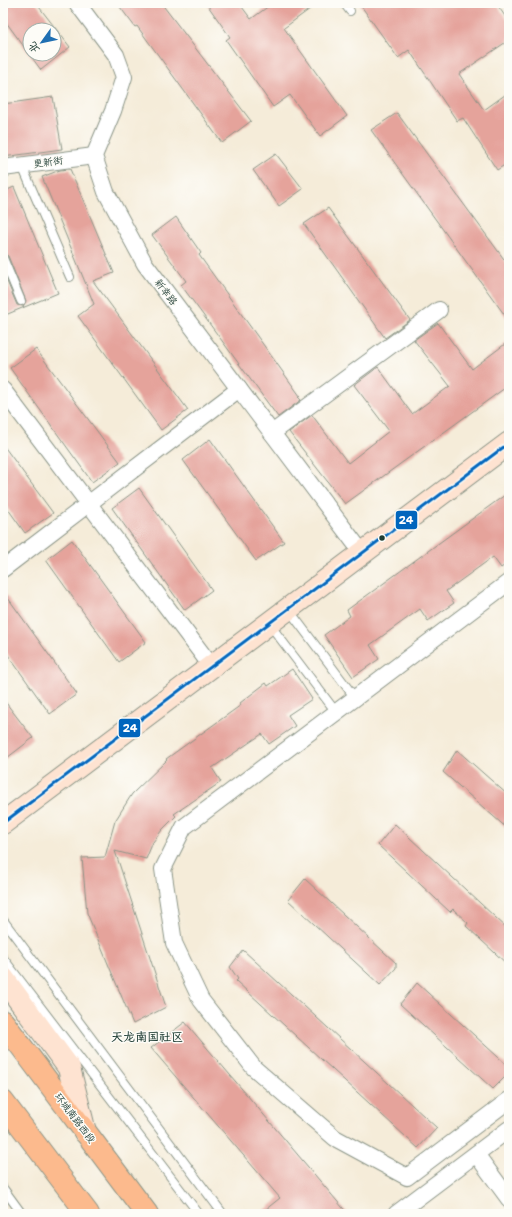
<svg xmlns="http://www.w3.org/2000/svg" width="512" height="1217" font-family="'Shantell Sans','LXGW WenKai TC',sans-serif">
	<rect width="100%" height="100%" fill="#fdfcf7"/>
	<filter id="ink" filterUnits="userSpaceOnUse"><feTurbulence type="fractalNoise" baseFrequency=".025" numOctaves="2"/><feDisplacementMap in="SourceGraphic" scale="8" xChannelSelector="R" yChannelSelector="G"/><feConvolveMatrix kernelMatrix="1 2 1 2 8 2 1 2 1" color-interpolation-filters="sRGB"/></filter>
	<filter id="wash" filterUnits="userSpaceOnUse"><feTurbulence type="fractalNoise" baseFrequency=".012" numOctaves="4" result="noise"/><feDisplacementMap in="SourceGraphic" scale="16" xChannelSelector="R" yChannelSelector="G"/><feGaussianBlur stdDeviation="0.9" result="paint"/><feColorMatrix in="noise" values="0 0 0 0 0 0 0 0 0 0 0 0 0 0 0 0 0 1.4 0 .05"/><feComposite in="paint" operator="in"/></filter>
	<g filter="url(#wash)">
		<rect width="100%" height="100%" fill="#f5ecd9"/>
		<g id="blocks">
			<!-- building -->
			<g fill="#e5a39b" fill-rule="evenodd">
				<path d="M3,3H36L70,47L41,70L3,18ZM30,30H54V54H30Z"/>
				<polygon points="117,3 161,3 251,121 222,143 137,26 135,27"/>
				<polygon points="206,3 239,3 251,19 273,3 318,3 284,28 347,116 320,136 290,95 273,107 226,40 230,37"/>
				<polygon points="359,3 496,3 509,22 509,40 459,74 484,110 509,92 509,162 497,170 463,118 457,121 409,50 398,58"/>
				<polygon points="53,97 62,149 3,157 3,104"/>
				<polygon points="397,113 509,266 509,321 371,130"/>
				<polygon points="276,154 303,189 279,206 253,170"/>
				<polygon points="70,169 114,273 93,281 188,410 161,430 78,316 94,304 42,177 60,170"/>
				<polygon points="14,187 58,293 3,316 3,272 17,305 23,306 26,301 8,256 3,253 3,192"/>
				<polygon points="328,208 410,320 385,338 304,224"/>
				<polygon points="176,217 201,253 199,255 300,396 298,397 301,400 278,417 181,285 186,281 152,235"/>
				<polygon points="438,323 472,369 509,341 509,385 345,504 289,432 312,415 348,463 389,431 354,385 378,367 412,414 450,386 414,340"/>
				<polygon points="36,349 120,462 92,482 10,368"/>
				<polygon points="210,439 284,542 256,561 183,460"/>
				<polygon points="3,445 53,513 25,533 3,502"/>
				<polygon points="139,488 212,590 185,610 112,508"/>
				<polygon points="509,492 509,562 501,568 493,557 446,591 454,603 428,621 420,609 370,645 379,659 353,677 324,635 350,616 347,610"/>
				<polygon points="72,540 146,642 119,662 46,560"/>
				<polygon points="3,591 77,694 50,714 3,648"/>
				<polygon points="292,669 312,699 288,715 295,726 269,744 262,734 212,768 221,782 174,814 176,816 162,830 153,842 146,859 115,851 166,1007 133,1024 87,913 82,858 105,857 115,821 132,794 167,760 166,759 241,705 240,703 266,683 268,686"/>
				<polygon points="3,699 33,738 3,761"/>
				<polygon points="457,750 509,796 509,830 443,772"/>
				<polygon points="395,824 509,930 509,966 466,926 468,923 453,909 450,912 378,845"/>
				<polygon points="305,879 396,963 396,968 380,985 288,900"/>
				<polygon points="243,950 437,1128 418,1148 236,981 238,979 230,967"/>
				<polygon points="417,983 509,1067 509,1073 493,1089 400,1004"/>
				<polygon points="185,1022 348,1214 260,1214 280,1198 151,1048"/>
			</g>
		</g>
	</g>
	<g filter="url(#ink)">
		<use href="#blocks" fill-opacity="0" stroke="#8a9486" stroke-width="1"/>
		<g fill="none" stroke-linecap="round" stroke-linejoin="round">
			<defs>
				<g id="lane">
					<polyline points="344,3 350,11"/>
					<polyline points="22,166 70,277"/>
					<polyline points="3,258 21,301"/>
					<polyline points="289,610 355,698"/>
					<polyline points="270,625 336,712"/>
					<polyline points="3,920 223,1214"/>
					<polyline points="3,958 199,1214"/>
					<polyline points="3,1188 22,1214"/>
				</g>
				<g id="street">
					<polyline points="77,3 116,55 124,77 113,111 94,156 106,192 145,264 363,554"/>
					<polyline points="3,168 94,156"/>
					<polyline points="3,390 212,667"/>
					<polyline points="272,433 439,310"/>
					<polyline points="3,569 239,389"/>
					<polyline points="509,582 184,827 163,869 174,943 201,1000 254,1068 335,1138 407,1177 509,1100"/>
					<polyline points="476,1154 509,1199"/>
					<polyline points="396,1214 509,1129"/>
				</g>
				<g id="secondary">
					<polyline points="3,823 509,443"/>
					<polyline points="3,978 69,1068 85,1132"/>
				</g>
				<g id="primary">
					<polyline points="3,1022 147,1214"/>
					<polyline points="3,1102 88,1214"/>
				</g>
			</defs>
			<!-- lane casing -->
			<use href="#lane" stroke="#8a9486" stroke-width="10"/>
			<!-- street casing -->
			<use href="#street" stroke="#8a9486" stroke-width="18"/>
			<!-- secondary casing -->
			<use href="#secondary" stroke="#8a9486" stroke-width="24"/>
			<!-- primary casing -->
			<use href="#primary" stroke="#8a9486" stroke-width="24"/>
			<!-- lane -->
			<use href="#lane" stroke="#fff" stroke-width="8"/>
			<!-- street -->
			<use href="#street" stroke="#fff" stroke-width="16"/>
			<!-- secondary -->
			<use href="#secondary" stroke="#fee3d1" stroke-width="22"/>
			<!-- primary -->
			<use href="#primary" stroke="#fcba8d" stroke-width="22"/>
			<defs>
				<polyline id="bus-1" points="3,823 509,443"/>
			</defs>
			<!-- bus-1 casing -->
			<use href="#bus-1" stroke="#fdfcf7" stroke-width="6"/>
			<!-- bus-1 -->
			<use href="#bus-1" stroke="#0065bd" stroke-width="3"/>
		</g>
	</g>
	<!-- markers -->
	<circle fill="#1f3d34" stroke="#fdfcf7" stroke-width="1.5" cx="382" cy="538" r="3.5"/>
	<g text-anchor="middle" dominant-baseline="central" stroke-width="3" stroke-linejoin="round" paint-order="stroke">
		<!-- street labels -->
		<g font-size="10" fill="#1f3d34" stroke="#fdfcf7">
			<text transform="translate(48 162) rotate(-8)">更新街</text>
			<text transform="translate(166 292) rotate(53)">新幸路</text>
			<text transform="translate(75 1118) rotate(53)">环城南路西段</text>
		</g>
		<!-- quarter labels -->
		<g font-size="12" font-weight="bold" fill="#1f3d34" stroke="#fdfcf7">
			<text x="147" y="1037">天龙南国社区</text>
		</g>
	</g>
	<g stroke="#fdfcf7" stroke-width="1.5">
		<rect x="395" y="510" width="23" height="20" rx="4" fill="#0065bd"/>
		<rect x="118" y="718" width="23" height="20" rx="4" fill="#0065bd"/>
	</g>
	<g font-size="11" text-anchor="middle" font-weight="bold" fill="#fff">
		<text x="406" y="524">24</text>
		<text x="130" y="732">24</text>
	</g>
	<!-- margin -->
	<rect width="512" height="1217" fill="none" stroke="#fdfcf7" stroke-width="16"/>
	<!-- north arrow -->
	<g transform="translate(42 42) rotate(237)"><circle r="19" fill="#fdfcf7" stroke="#a4b0a9"/>
	<path d="M0-3L7 15L0 10L-7 15Z" fill="#1f6fb2"/>
	<text y="-6" font-size="11" font-weight="bold" text-anchor="middle" fill="#1f3d34">北</text>
	</g>
</svg>
